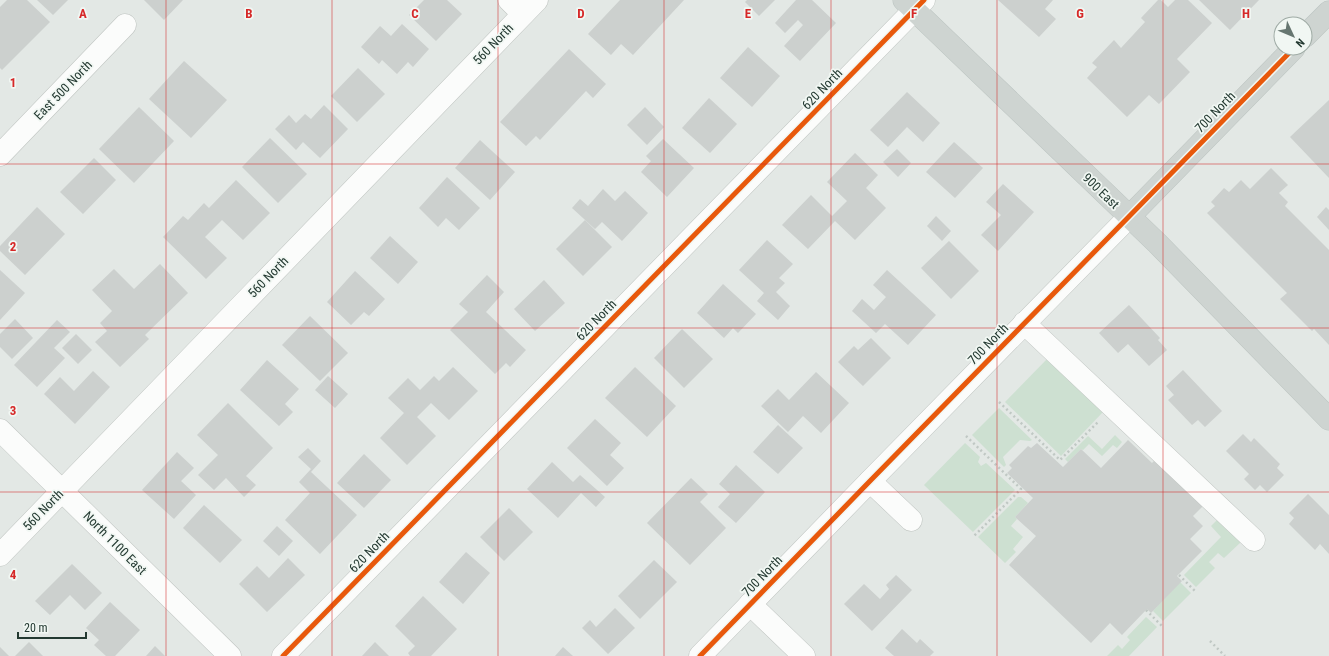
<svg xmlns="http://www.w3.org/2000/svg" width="1329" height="656" font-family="'Roboto Condensed',sans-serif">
	<rect width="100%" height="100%" fill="#e3e8e5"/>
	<!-- green -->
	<g fill="#cde0d1">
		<polygon points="1048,358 1103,412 1061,456 1005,402"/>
		<polygon points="999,408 1032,440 1030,441 1020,440 1003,457 1006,465 1004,467 972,435"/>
		<polygon points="1115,435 1122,442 1117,448 1113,445 1102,456 1089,444 1083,450 1081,449 1068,462 1065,459 1088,436 1102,449"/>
		<polygon points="965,443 980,457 978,462 981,466 986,463 1015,490 973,532 924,485"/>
		<polygon points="1018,497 1021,497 1028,503 1015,517 1017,519 1011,526 1023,537 1013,549 1016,552 1005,563 978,537"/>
		<polygon points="1218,519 1241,542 1224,558 1218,553 1209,562 1215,568 1196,587 1184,575 1221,537 1211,526"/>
		<polygon points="1180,582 1191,593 1163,621 1153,611"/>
		<polygon points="1146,617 1157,627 1129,656 1107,656 1118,645 1122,649 1130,640 1127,637"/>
	</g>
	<!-- building -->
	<g fill="#ccd0ce">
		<polygon points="7,0 27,0 50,22 2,70 0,68 0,7"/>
		<polygon points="37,0 68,0 53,15"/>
		<polygon points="144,0 183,0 164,20"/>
		<polygon points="424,0 447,0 462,14 436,41 409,15"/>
		<polygon points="620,0 684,0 633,55 621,44 611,55 588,34"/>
		<polygon points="747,0 775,0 759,16 745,2"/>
		<polygon points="796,0 812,0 836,23 800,61 784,46 803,25 798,20 785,33 775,23"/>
		<polygon points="998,0 1053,0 1045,9 1056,19 1039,37"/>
		<polygon points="1158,0 1161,0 1168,7 1175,0 1188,0 1212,23 1177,59 1190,72 1159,104 1149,95 1127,117 1087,78 1097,67 1092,63 1114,40 1121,48 1145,22 1141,18"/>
		<polygon points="1199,0 1259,0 1230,30"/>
		<polygon points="402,24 429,49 413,67 408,62 397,74 382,60 379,64 361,47 380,26 391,36"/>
		<polygon points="748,47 780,76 752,107 720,78"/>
		<polygon points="569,49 606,84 593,98 586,91 540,140 536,136 526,146 500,122"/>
		<polygon points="184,61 227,100 191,138 149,99"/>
		<polygon points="358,68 385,94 357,122 331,96"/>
		<polygon points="907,92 940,123 923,142 907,127 888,147 870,130"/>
		<polygon points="709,98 737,124 710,153 682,128"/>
		<polygon points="1329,100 1329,178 1290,137"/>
		<polygon points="324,105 348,129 320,158 303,142 296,150 275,129 289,115 296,123 305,114 311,119"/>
		<polygon points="139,107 174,141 134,183 99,149"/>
		<polygon points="645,107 664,127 647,145 627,125"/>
		<polygon points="270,138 307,174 278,203 242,167"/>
		<polygon points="663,139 694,168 667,197 641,172 651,161 646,156"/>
		<polygon points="480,140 515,172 490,200 455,168"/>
		<polygon points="954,142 983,168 955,198 926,172"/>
		<polygon points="897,149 911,163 898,177 883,162"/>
		<polygon points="855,153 878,175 866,188 886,208 855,240 835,221 808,249 782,225 811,195 832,216 847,201 827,182"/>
		<polygon points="94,158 116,180 83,214 60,192"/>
		<polygon points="1271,168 1288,185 1279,193 1288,202 1285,206 1329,250 1329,345 1314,329 1312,331 1280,299 1287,293 1207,213 1215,206 1211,202 1224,188 1229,192 1241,180 1250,189"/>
		<polygon points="447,177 480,208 459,230 446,218 438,227 419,208"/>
		<polygon points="236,180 270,213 243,240 222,220 205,237 227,258 206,279 163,237 183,216 188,220 204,203 209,208"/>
		<polygon points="1003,184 1034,212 998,251 981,235 1001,215 986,202"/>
		<polygon points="603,189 615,201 625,191 648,213 622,241 602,222 595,229 572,208 580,199 588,206"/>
		<polygon points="37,207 65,234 25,275 0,251 0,246"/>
		<polygon points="1326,207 1329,210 1329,230 1317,217"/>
		<polygon points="936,216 951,231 942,241 927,226"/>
		<polygon points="585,220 612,247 583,276 556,249"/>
		<polygon points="390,236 418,262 398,284 370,258"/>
		<polygon points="767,240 793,264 779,278 785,283 776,292 790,306 778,320 757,301 764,293 739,270"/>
		<polygon points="949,241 979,271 951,299 921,268"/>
		<polygon points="160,264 188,293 145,335 149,339 120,367 95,342 107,331 100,323 112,311 92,290 114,269 134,289"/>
		<polygon points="0,270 25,293 0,320"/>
		<polygon points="887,270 936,315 908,345 885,324 876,333 852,311 862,299 874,310 886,297 873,285"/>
		<polygon points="355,271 385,299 369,316 364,312 351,325 327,302"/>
		<polygon points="487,275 504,292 486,312 526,350 510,367 506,363 495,374 450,330 468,312 459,304"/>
		<polygon points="544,280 565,303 535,331 514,309"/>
		<polygon points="723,284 756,314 738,333 733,328 724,338 697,313"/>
		<polygon points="1129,305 1160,338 1158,340 1167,350 1149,366 1128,344 1118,353 1099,333"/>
		<polygon points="310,316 348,353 320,381 282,345"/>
		<polygon points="15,319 33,338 12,359 0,347 0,334"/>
		<polygon points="57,320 70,332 54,348 65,358 37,387 14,365"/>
		<polygon points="682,329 713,359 684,388 654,358"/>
		<polygon points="76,334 92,350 78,364 62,348"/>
		<polygon points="871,338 891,358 863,386 838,362 854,346 858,350"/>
		<polygon points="267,360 299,389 285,404 293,412 279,426 240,390"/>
		<polygon points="453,367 478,391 449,420 431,403 417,417 436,436 407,465 380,438 404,413 388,398 408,378 420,390 434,376 439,381"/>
		<polygon points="635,367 676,406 647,437 605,398"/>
		<polygon points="1183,370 1222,411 1205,427 1198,420 1192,425 1168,400 1174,395 1166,386"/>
		<polygon points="93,371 110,387 75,424 44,394 60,377 74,391"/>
		<polygon points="816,372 849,403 821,433 803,416 788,432 761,406 778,389 789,400"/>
		<polygon points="328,376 348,394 335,408 315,390"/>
		<polygon points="228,403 273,448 246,476 256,485 244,497 226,478 214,490 198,475 218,455 197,435"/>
		<polygon points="595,419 621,443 610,455 624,468 607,486 567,448"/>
		<polygon points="778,425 803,448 778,474 753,452"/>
		<polygon points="1243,434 1251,442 1254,438 1280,464 1277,468 1284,475 1267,492 1260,485 1255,490 1244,479 1249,474 1226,451"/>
		<polygon points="1128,440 1152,463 1156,459 1204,505 1193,516 1203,526 1190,539 1202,551 1177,576 1182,581 1151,613 1147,609 1122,635 1110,623 1091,643 1009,565 1036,536 1015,517 1033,498 1007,473 1012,468 1009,465 1028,446 1031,448 1037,443 1063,467 1081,449 1101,468"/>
		<polygon points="308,448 321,461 311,472 357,515 320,554 285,520 310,493 299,482 311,469 298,457"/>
		<polygon points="177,452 194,468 181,481 196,495 174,519 142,490"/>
		<polygon points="364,454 391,480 364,508 337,483"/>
		<polygon points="552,462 573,482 580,475 605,497 596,507 581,493 558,518 527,489"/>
		<polygon points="736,465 765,492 736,523 718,507 730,494 719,484"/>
		<polygon points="691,478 708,494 700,502 726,528 690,565 647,523"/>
		<polygon points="1308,494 1329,515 1329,554 1320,544 1315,550 1289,524 1294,518 1289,513"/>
		<polygon points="204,505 242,540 220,563 183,528"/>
		<polygon points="509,508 533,532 504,561 480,537"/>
		<polygon points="277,526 293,541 279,556 263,541"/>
		<polygon points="466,552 490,573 463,604 439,582"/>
		<polygon points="288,558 305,575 267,612 239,584 257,566 269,578"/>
		<polygon points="654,560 677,582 640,619 618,596"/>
		<polygon points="72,564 102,593 85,610 70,595 50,615 35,601"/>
		<polygon points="896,575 912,590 872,631 844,604 864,584 880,599 889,589 886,585"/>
		<polygon points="423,596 457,629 431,656 410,656 408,653 415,646 395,626"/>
		<polygon points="110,602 140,630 115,656 106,656 94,645 99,640 86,628"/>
		<polygon points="615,608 635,628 608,654 582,628 590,620 596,627"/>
		<polygon points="902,629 917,643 920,639 934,652 930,656 894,656 885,648"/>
		<polygon points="29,642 43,656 15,656"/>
		<polygon points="375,642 389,656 362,656"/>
		<polygon points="155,646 165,656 146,656"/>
		<polygon points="0,647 9,656 0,656"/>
		<polygon points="563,647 573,656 555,656"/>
	</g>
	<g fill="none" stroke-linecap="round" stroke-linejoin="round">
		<defs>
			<g id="minor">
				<polyline points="509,0 523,14"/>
				<polyline points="0,155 125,25"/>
				<polyline points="1024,323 1254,540"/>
				<polyline points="0,430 230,656"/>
				<polyline points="870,481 911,520"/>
				<polyline points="0,555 537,0"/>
				<polyline points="750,604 804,656"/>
				<polyline points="283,656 924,0"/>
				<polyline points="700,656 870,481 1129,217"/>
			</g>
			<g id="major">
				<polyline points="904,0 1157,243 1329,419"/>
				<polyline points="1305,36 1329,12"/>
				<polyline points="1129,217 1294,48"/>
			</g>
		</defs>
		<!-- minor casing -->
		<use href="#minor" stroke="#c0c5c2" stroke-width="23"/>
		<!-- major casing -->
		<use href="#major" stroke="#bcc4c1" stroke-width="23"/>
		<!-- path -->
		<g stroke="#c0c8c4" stroke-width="2.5" stroke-dasharray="2 3" stroke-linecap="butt">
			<polyline points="999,402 1060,460 1098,422"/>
			<polyline points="966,436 1021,489 974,536"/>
			<polyline points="1179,575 1196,592"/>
			<polyline points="1146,610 1163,627"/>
			<polyline points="1210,641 1225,656"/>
		</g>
		<!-- minor -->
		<use href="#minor" stroke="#fbfcfb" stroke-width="22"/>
		<!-- major -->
		<use href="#major" stroke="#ced4d1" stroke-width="22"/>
		<defs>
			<g id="cycleway">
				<polyline points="283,656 924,0"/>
				<polyline points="700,656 870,481 1294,48"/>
			</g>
		</defs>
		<!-- cycleway casing -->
		<use href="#cycleway" stroke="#f1f7f3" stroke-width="8"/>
		<!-- cycleway -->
		<use href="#cycleway" stroke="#e8590c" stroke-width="5"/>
	</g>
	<!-- grid -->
	<path fill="none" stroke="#d62828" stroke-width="1" stroke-opacity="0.55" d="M166,0V656M332,0V656M498,0V656M664,0V656M831,0V656M997,0V656M1163,0V656M0,164H1329M0,328H1329M0,492H1329"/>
	<g text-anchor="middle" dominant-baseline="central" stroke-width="3.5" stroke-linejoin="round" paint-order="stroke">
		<!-- street labels -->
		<g font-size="13" fill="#233931" stroke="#f1f7f3">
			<text transform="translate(493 44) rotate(-46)">560 North</text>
			<text transform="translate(822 89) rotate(-46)">620 North</text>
			<text transform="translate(63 90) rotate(-46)">East 500 North</text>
			<text transform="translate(1215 112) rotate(-46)">700 North</text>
			<text transform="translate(1101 191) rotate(44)">900 East</text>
			<text transform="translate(268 277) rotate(-46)">560 North</text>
			<text transform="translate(596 320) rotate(-46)">620 North</text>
			<text transform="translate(988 344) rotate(-46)">700 North</text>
			<text transform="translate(43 510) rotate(-46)">560 North</text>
			<text transform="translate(115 543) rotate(45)">North 1100 East</text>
			<text transform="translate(369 552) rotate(-46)">620 North</text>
			<text transform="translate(762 576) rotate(-46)">700 North</text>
		</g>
	</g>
	<g font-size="13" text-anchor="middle" font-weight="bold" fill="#d62828" stroke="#f1f7f3" stroke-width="3.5" stroke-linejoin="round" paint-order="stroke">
		<text x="83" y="18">A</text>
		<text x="249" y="18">B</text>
		<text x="415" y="18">C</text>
		<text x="581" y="18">D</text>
		<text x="748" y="18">E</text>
		<text x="914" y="18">F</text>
		<text x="1080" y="18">G</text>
		<text x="1246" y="18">H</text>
		<text x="13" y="87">1</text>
		<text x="13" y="251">2</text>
		<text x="13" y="415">3</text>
		<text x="13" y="579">4</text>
	</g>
	<!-- north arrow -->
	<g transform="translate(1293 36) rotate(134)"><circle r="19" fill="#f1f7f3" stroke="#9faba5"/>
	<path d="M0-3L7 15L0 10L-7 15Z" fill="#667670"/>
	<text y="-6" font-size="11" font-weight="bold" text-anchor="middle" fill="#233931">N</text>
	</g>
	<!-- scale -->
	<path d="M18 632v6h68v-6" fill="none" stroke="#233931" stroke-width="2"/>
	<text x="24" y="632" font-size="12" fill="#233931" stroke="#f1f7f3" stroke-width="3" paint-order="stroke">20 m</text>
</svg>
